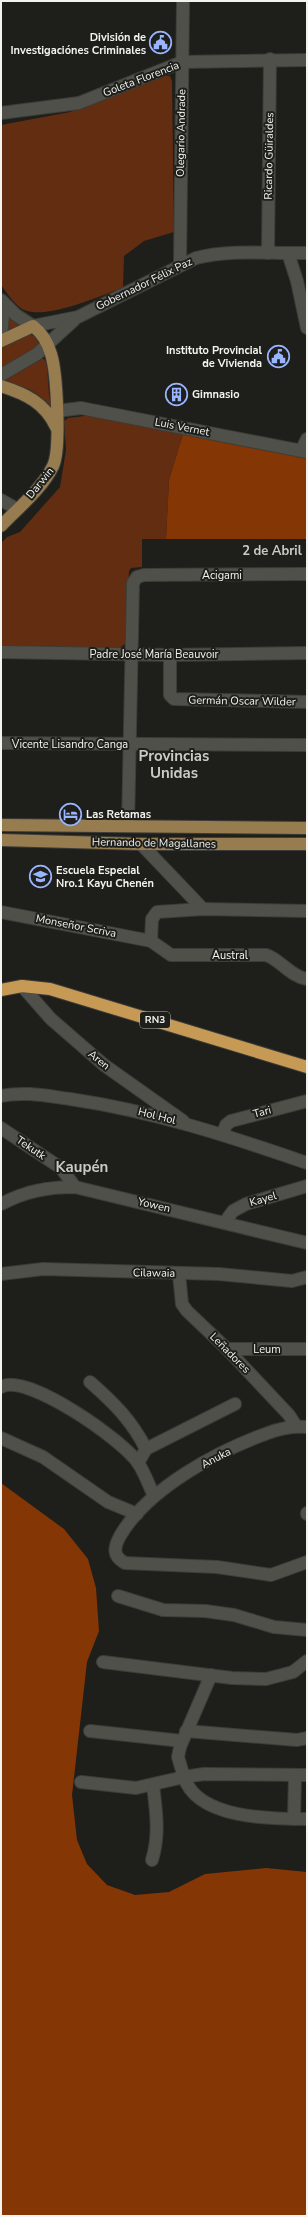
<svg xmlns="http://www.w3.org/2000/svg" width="308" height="2217" font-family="'Nunito Sans',sans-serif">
	<rect width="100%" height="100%" fill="#1e1e1a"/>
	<!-- green -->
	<g fill="#622d11">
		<path d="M163,76H170L172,81L174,232L144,241L124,256L123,288C99,296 51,318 27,311C16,308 8,294 1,285V125L70,112Z"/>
		<polygon points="4,307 23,323 5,333"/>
		<path d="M27,334C35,334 39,339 39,347L1,369V348Z"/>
		<path d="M42,359H44L47,363L49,395L52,410C41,392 21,384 2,382Z"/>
		<polygon points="92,415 183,434 169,480 166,539 142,539 142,567 131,568 129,571 125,644 119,648 1,648 1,543 7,537 20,532 60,487 66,450 64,421 68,418"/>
	</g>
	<!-- forest -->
	<g fill="#843605">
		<polygon points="183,434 307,457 307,539 166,539 169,480"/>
		<polygon points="1,1483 64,1529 88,1559 96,1588 99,1631 87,1662 72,1795 77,1840 87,1864 107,1885 135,1895 169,1892 205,1874 266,1868 307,1872 307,2216 1,2216"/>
	</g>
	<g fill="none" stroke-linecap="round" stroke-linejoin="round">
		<defs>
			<g id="minor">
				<polyline points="1,113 79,103 182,62 307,60"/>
				<polyline points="268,253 270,59"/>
				<polyline points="288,253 297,281 307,328"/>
				<polyline points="180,265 183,1"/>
				<path d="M1,300L16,315L33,326L78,317L196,258C232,249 270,254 307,253"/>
				<polyline points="1,303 3,316 1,335"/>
				<polyline points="1,375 37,354 74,320"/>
				<polyline points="57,411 81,408 307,452"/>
				<polyline points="301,451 307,439"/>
				<polyline points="1,500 17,509"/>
				<polyline points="1,652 170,655 307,653"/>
				<polyline points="170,655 170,695 174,699 307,702"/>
				<polyline points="1,743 307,745"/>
				<polyline points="128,826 133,583 137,577 144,575 307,574"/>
				<polyline points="141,844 203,909"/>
				<path d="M1,912L151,941L171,955H266C281,960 291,977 307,979"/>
				<polyline points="151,941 152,919 157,912 203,909 307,911"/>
				<polyline points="22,986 51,1019 104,1065 183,1121"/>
				<path d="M1,1096C24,1091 47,1096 70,1099C152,1111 229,1136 307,1163"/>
				<polyline points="1,1128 61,1168 75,1187"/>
				<polyline points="223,1133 226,1125 231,1121 307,1101"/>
				<path d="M1,1204C26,1191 48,1187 75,1187L307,1243"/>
				<polyline points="225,1222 233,1211 246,1204 307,1186"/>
				<polyline points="1,1274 43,1269 219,1274 292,1281 307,1277"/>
				<polyline points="179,1274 182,1304 187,1311 227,1349 289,1415 296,1426"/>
				<polyline points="227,1349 307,1349"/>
				<path d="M90,1382C114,1403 132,1421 146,1449L138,1463"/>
				<path d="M1,1387C26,1372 123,1440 138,1463C145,1473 149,1486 154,1496"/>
				<path d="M307,1427C294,1426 281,1428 268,1433C218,1451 148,1488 120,1536C114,1547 112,1556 125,1563L217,1567L271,1575L307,1562"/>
				<polyline points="1,1438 43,1457 108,1502 137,1514"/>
				<polyline points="146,1449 235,1404"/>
				<polyline points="307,1513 307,1514"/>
				<polyline points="118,1596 163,1610 205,1611 234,1615 274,1627 307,1630"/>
				<polyline points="103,1662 232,1678 266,1679 293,1672 307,1661"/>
				<polyline points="211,1675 180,1747 178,1757 184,1777 204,1774 307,1775"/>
				<polyline points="90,1731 182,1741"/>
				<polyline points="186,1731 297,1740 307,1738"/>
				<path d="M81,1782L136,1788L184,1777C197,1819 271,1819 307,1819"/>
				<polyline points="294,1819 295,1775"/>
				<path d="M152,1860C160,1834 156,1811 153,1785"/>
			</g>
			<g id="major">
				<path d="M1,341L33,326C42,333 48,343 51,354C57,373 61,450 53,466C42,489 18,508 1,526"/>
				<path d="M1,386C26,394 45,403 56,427"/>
				<polyline points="1,825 307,828"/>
				<polyline points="1,840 141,844 307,844"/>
			</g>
			<polyline id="highway" points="1,990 22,986 50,989 307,1067"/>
		</defs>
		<!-- minor casing -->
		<use href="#minor" stroke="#3c3c39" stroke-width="14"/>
		<!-- major casing -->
		<use href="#major" stroke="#3c3c39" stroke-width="14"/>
		<!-- highway casing -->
		<use href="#highway" stroke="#3c3c39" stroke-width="14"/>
		<!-- minor -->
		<use href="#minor" stroke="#50504b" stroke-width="12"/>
		<!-- major -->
		<use href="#major" stroke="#977c50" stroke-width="12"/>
		<!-- highway -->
		<use href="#highway" stroke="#c69a54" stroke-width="12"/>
	</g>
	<!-- icons -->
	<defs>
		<symbol id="civic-ring" viewBox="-11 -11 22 22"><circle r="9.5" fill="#1e1e1a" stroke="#9ab5fd" stroke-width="1.5"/><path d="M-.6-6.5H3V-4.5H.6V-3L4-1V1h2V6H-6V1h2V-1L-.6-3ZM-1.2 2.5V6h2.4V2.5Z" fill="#9ab5fd"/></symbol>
		<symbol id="building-ring" viewBox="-11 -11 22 22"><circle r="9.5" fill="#1e1e1a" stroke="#9ab5fd" stroke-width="1.5"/><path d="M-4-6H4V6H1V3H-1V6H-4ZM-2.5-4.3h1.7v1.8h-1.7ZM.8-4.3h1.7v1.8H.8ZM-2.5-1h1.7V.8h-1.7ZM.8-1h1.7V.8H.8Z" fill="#9ab5fd"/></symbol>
		<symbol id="hotel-ring" viewBox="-11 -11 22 22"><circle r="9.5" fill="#1e1e1a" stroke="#9ab5fd" stroke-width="1.5"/><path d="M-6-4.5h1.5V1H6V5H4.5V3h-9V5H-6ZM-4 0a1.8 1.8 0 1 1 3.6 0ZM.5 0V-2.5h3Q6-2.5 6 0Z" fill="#9ab5fd"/></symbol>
		<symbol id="school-ring" viewBox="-11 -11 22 22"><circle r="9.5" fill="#1e1e1a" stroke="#9ab5fd" stroke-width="1.5"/><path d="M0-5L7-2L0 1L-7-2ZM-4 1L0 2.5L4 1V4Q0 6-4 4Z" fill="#9ab5fd"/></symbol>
	</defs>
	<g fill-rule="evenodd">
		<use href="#civic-ring" x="148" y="30" width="25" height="25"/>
		<use href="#civic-ring" x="266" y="344" width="25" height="25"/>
		<use href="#building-ring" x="164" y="382" width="25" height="25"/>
		<use href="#hotel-ring" x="58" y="802" width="25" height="25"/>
		<use href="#school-ring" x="28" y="864" width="25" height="25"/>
	</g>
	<g text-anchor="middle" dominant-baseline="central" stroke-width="4" stroke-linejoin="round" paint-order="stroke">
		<!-- shield labels -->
		<rect fill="#1e1e1a" stroke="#b3b4b0" stroke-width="1" x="140" y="1012" width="30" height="16" rx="3"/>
		<g font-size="10" font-weight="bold" fill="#f3f4f0">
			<text x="155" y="1020">RN3</text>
		</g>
		<!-- poi labels -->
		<g font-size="11" font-weight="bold" fill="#f3f4f0" stroke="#1e1e1a" text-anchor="start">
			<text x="146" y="37" text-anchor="end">División de<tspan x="146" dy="13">Investigaciónes Criminales</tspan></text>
			<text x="262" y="350" text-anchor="end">Instituto Provincial<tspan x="262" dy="13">de Vivienda</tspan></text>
			<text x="192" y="394">Gimnasio</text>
			<text x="86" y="814">Las Retamas</text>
			<text x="56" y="870">Escuela Especial<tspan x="56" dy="13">Nro.1 Kayu Chenén</tspan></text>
		</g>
		<!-- street labels -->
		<g font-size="11" fill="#f3f4f0" stroke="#1e1e1a">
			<text transform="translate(141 79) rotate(-21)">Goleta Florencia</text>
			<text transform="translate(181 133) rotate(-89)">Olegario Andrade</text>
			<text transform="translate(269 156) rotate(-89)">Ricardo Güiraldes</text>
			<text transform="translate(144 284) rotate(-26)">Gobernador Félix Paz</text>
			<text transform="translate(182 427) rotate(11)">Luis Vernet</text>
			<text transform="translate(40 483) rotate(-51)">Darwin</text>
			<text x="222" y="575">Acigami</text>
			<text x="154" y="654">Padre José María Beauvoir</text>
			<text transform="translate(242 701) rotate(1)">Germán Oscar Wilder</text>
			<text x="70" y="744">Vicente Lisandro Canga</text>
			<text transform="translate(154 843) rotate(1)">Hernando de Magallanes</text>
			<text transform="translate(76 926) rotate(11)">Monseñor Scriva</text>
			<text x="230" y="955">Austral</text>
			<text transform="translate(99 1060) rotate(39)">Aren</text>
			<text transform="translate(262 1112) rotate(-15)">Tari</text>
			<text transform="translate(157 1116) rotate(14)">Hol Hol</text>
			<text transform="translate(31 1148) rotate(34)">Tekutk</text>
			<text transform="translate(263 1199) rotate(-16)">Kayel</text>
			<text transform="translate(154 1205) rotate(13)">Yowen</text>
			<text transform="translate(154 1273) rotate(1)">Cilawaia</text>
			<text x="267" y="1349">Leum</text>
			<text transform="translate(230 1353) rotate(45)">Leñadores</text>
			<text transform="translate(216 1458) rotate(-28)">Anuka</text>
		</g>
		<!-- quarter labels -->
		<g font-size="13" font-weight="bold" fill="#cacbc5" stroke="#1e1e1a">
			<text x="272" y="551">2 de Abril</text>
		</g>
		<!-- district labels -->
		<g font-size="15" font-weight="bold" fill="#cacbc5" stroke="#1e1e1a">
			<text x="174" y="756">Provincias<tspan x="174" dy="17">Unidas</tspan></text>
			<text x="82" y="1167">Kaupén</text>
		</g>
	</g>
	<!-- border -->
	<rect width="308" height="2217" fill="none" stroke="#f3f4f0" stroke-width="4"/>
</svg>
